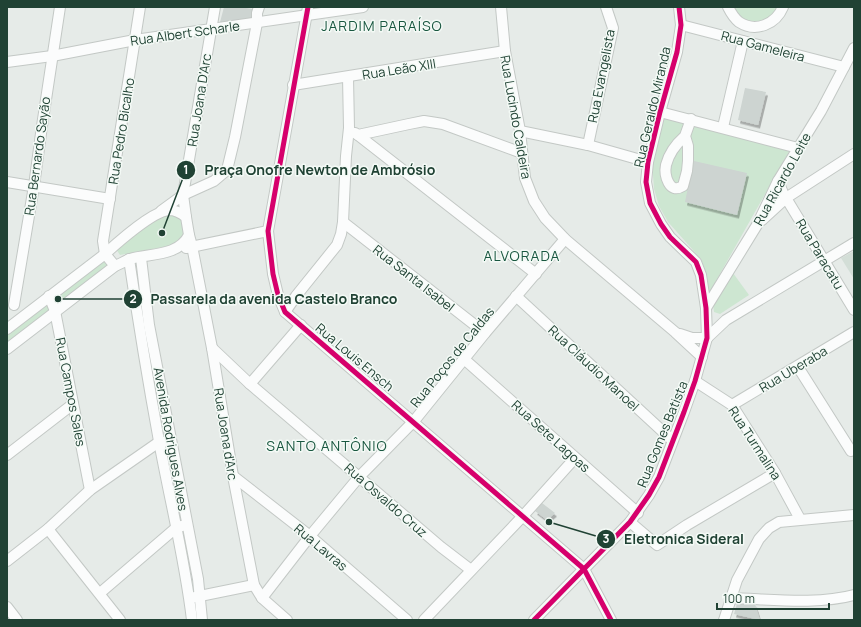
<svg xmlns="http://www.w3.org/2000/svg" width="861" height="627" font-family="Manrope,sans-serif">
	<defs>
		<filter id="shadow"><feDropShadow dx="2" dy="3.5" stdDeviation="0" flood-color="#0004"/></filter>
	</defs>
	<rect width="100%" height="100%" fill="#e6ebe8"/>
	<!-- built -->
	<polygon fill="#d3ded7" points="854,251 854,279 841,258"/>
	<!-- green -->
	<g fill="#cde6d1">
		<path d="M733,7H779C777,12 774,14 770,17C757,28 740,21 733,7Z"/>
		<polygon points="664,116 790,150 708,295 705,270 701,259 668,222 659,206 654,189 652,162"/>
		<polygon points="163,214 176,215 182,221 184,235 174,245 120,255 116,249"/>
		<polygon points="102,258 109,266 7,345 7,332"/>
		<polygon points="733,273 749,295 720,314 714,312 713,305"/>
	</g>
	<!-- building -->
	<g fill="#cdd4d1" filter="url(#shadow)">
		<polygon points="224,7 239,7 253,9 250,21 219,26"/>
		<polygon points="745,88 766,92 758,125 738,120"/>
		<polygon points="694,161 747,173 737,215 685,202 688,187 684,186 687,175 691,176"/>
		<polygon points="542,503 555,513 547,520 535,511"/>
		<polygon points="738,600 755,604 760,620 734,614"/>
	</g>
	<g fill="none" stroke-linecap="round" stroke-linejoin="round">
		<defs>
			<g id="minor">
				<polyline points="308,7 268,231 273,274 278,295 285,312 584,569 611,620"/>
				<polyline points="501,7 505,51 520,131 525,178 534,201 545,218 565,239 675,332 702,357"/>
				<path d="M728,7C731,13 734,18 739,22C756,33 776,24 783,7"/>
				<polyline points="681,25 844,67"/>
				<polyline points="7,62 52,56 135,40 363,7"/>
				<polyline points="293,85 505,51"/>
				<polyline points="660,112 798,148"/>
				<polyline points="723,127 743,41"/>
				<polyline points="520,131 588,145 648,162"/>
				<polyline points="355,133 358,135 409,124 424,121 443,124 522,153"/>
				<polyline points="358,135 536,274"/>
				<path d="M685,136C676,144 669,153 666,165C664,175 669,195 683,186L687,171L688,161V146L685,136L691,119"/>
				<polyline points="588,145 613,28 606,7"/>
				<polyline points="778,181 783,193 854,310"/>
				<polyline points="7,182 110,199"/>
				<polyline points="161,211 183,195 214,181 227,170 235,137 257,23 257,13 259,7"/>
				<polyline points="186,217 183,195 215,7"/>
				<polyline points="762,220 786,198 854,154"/>
				<polyline points="343,222 485,333"/>
				<polyline points="189,235 192,246 212,348 233,476 254,585 262,598 287,620"/>
				<polyline points="186,248 268,231"/>
				<polyline points="141,258 149,325 198,579 202,620"/>
				<path d="M129,259C138,320 148,381 159,441C170,501 185,560 192,620"/>
				<polyline points="115,266 105,254 103,241 140,7"/>
				<polyline points="49,296 55,311 90,490"/>
				<polyline points="516,296 672,440"/>
				<polyline points="14,305 34,186 42,126 60,7"/>
				<polyline points="706,308 757,225 778,181 821,111 854,48"/>
				<polyline points="285,312 296,296 337,245 341,234 343,222 346,156 349,128 348,77"/>
				<path d="M7,329L105,254C117,243 153,211 169,210C175,210 181,213 186,217L189,235C178,257 149,253 130,259C125,261 120,264 115,266L7,349"/>
				<polyline points="680,334 692,338 707,338"/>
				<polyline points="707,338 726,320 854,243"/>
				<polyline points="212,348 250,384 441,547 471,570"/>
				<polyline points="464,359 638,513"/>
				<polyline points="798,367 851,451"/>
				<polyline points="695,381 732,405 775,473 800,519"/>
				<polyline points="250,384 301,325"/>
				<polyline points="732,405 854,332"/>
				<polyline points="7,455 73,404"/>
				<polyline points="233,476 310,536 407,620"/>
				<polyline points="630,522 657,545 687,525 775,473"/>
				<polyline points="48,529 120,620"/>
				<polyline points="7,561 48,529 90,490 159,442 164,442"/>
				<polyline points="100,593 177,527 182,526"/>
				<polyline points="195,597 254,585"/>
				<polyline points="262,598 310,536 359,477 414,421 485,333 565,239"/>
				<path d="M731,598C769,599 818,605 854,595"/>
				<polyline points="7,607 17,620"/>
				<polyline points="424,620 523,516 575,458"/>
				<polyline points="534,620 630,522 649,495 659,477 684,412 695,381 707,338 706,308 701,275 696,262 670,237 661,224 650,203 646,182 648,162 660,112 677,52 681,25 679,7"/>
				<polyline points="724,620 737,580 759,539 769,528 779,522 854,515"/>
			</g>
		</defs>
		<!-- minor casing -->
		<use href="#minor" stroke="#c3c8c5" stroke-width="12"/>
		<!-- minor -->
		<use href="#minor" stroke="#fbfcfc" stroke-width="10"/>
		<defs>
			<g id="cycleway">
				<polyline points="308,7 268,231 273,274 278,295 285,312 584,569 611,620"/>
				<polyline points="534,620 630,522 649,495 659,477 684,412 695,381 707,338 706,308 701,275 696,262 670,237 661,224 650,203 646,182 648,162 660,112 677,52 681,25 679,7"/>
			</g>
		</defs>
		<!-- cycleway casing -->
		<use href="#cycleway" stroke="#f4faf6" stroke-width="8"/>
		<!-- cycleway -->
		<use href="#cycleway" stroke="#d6006c" stroke-width="5"/>
	</g>
	<g text-anchor="middle" dominant-baseline="central" stroke-width="3" stroke-linejoin="round" paint-order="stroke">
		<!-- street labels -->
		<g font-size="13" fill="#204234" stroke="#f4faf6">
			<text transform="translate(185 33) rotate(-8)">Rua Albert Scharle</text>
			<text transform="translate(763 46) rotate(15)">Rua Gameleira</text>
			<text transform="translate(399 69) rotate(-9)">Rua Leão XIII</text>
			<text transform="translate(601 76) rotate(-79)">Rua Evangelista</text>
			<text transform="translate(199 100) rotate(-81)">Rua Joana D'Arc</text>
			<text transform="translate(652 107) rotate(-77)">Rua Geraldo Miranda</text>
			<text transform="translate(516 117) rotate(80)">Rua Lucindo Caldeira</text>
			<text transform="translate(121 131) rotate(-81)">Rua Pedro Bicalho</text>
			<text transform="translate(37 156) rotate(-82)">Rua Bernardo Sayão</text>
			<text transform="translate(782 179) rotate(-61)">Rua Ricardo Leite</text>
			<text transform="translate(820 254) rotate(59)">Rua Paracatu</text>
			<text transform="translate(414 278) rotate(38)">Rua Santa Isabel</text>
			<text transform="translate(355 357) rotate(40)">Rua Louis Ensch</text>
			<text transform="translate(452 357) rotate(-51)">Rua Poços de Caldas</text>
			<text transform="translate(594 368) rotate(43)">Rua Cláudio Manoel</text>
			<text transform="translate(793 369) rotate(-31)">Rua Uberaba</text>
			<text transform="translate(71 392) rotate(79)">Rua Campos Sales</text>
			<text transform="translate(226 434) rotate(81)">Rua Joana d'Arc</text>
			<text transform="translate(662 434) rotate(-68)">Rua Gomes Batista</text>
			<text transform="translate(551 436) rotate(42)">Rua Sete Lagoas</text>
			<text transform="translate(171 439) rotate(80)">Avenida Rodrigues Alves</text>
			<text transform="translate(755 443) rotate(57)">Rua Turmalina</text>
			<text transform="translate(386 500) rotate(41)">Rua Osvaldo Cruz</text>
			<text transform="translate(321 547) rotate(40)">Rua Lavras</text>
		</g>
		<!-- neighbourhood labels -->
		<g font-size="14" letter-spacing="1" fill="#195740" stroke="#f4faf6">
			<text x="382" y="25">JARDIM PARAÍSO</text>
			<text x="522" y="255">ALVORADA</text>
			<text x="327" y="445">SANTO ANTÔNIO</text>
		</g>
	</g>
	<!-- callouts -->
	<path fill="none" stroke="#204234" stroke-width="1.5" d="M162 233L186 170M58 299L133 299M549 522L606 539"/>
	<g fill="#204234" stroke="#f4faf6" stroke-width="1.5">
		<circle cx="162" cy="233" r="4"/>
		<circle cx="58" cy="299" r="4"/>
		<circle cx="549" cy="522" r="4"/>
		<circle cx="186" cy="170" r="10"/>
		<circle cx="133" cy="299" r="10"/>
		<circle cx="606" cy="539" r="10"/>
	</g>
	<g font-size="12" text-anchor="middle" font-weight="bold" fill="#fff">
		<text x="186" y="174">1</text>
		<text x="133" y="303">2</text>
		<text x="606" y="543">3</text>
	</g>
	<g font-size="14" text-anchor="middle" font-weight="bold" fill="#204234" stroke="#f4faf6" stroke-width="3" stroke-linejoin="round" paint-order="stroke">
		<text x="320" y="175">Praça Onofre Newton de Ambrósio</text>
		<text x="274" y="304">Passarela da avenida Castelo Branco</text>
		<text x="684" y="544">Eletronica Sideral</text>
	</g>
	<!-- border -->
	<rect width="861" height="627" fill="none" stroke="#204234" stroke-width="16"/>
	<!-- scale -->
	<path d="M717 603v6h112v-6" fill="none" stroke="#204234" stroke-width="2"/>
	<text x="723" y="603" font-size="12" fill="#204234" stroke="#f4faf6" stroke-width="3" paint-order="stroke">100 m</text>
</svg>
